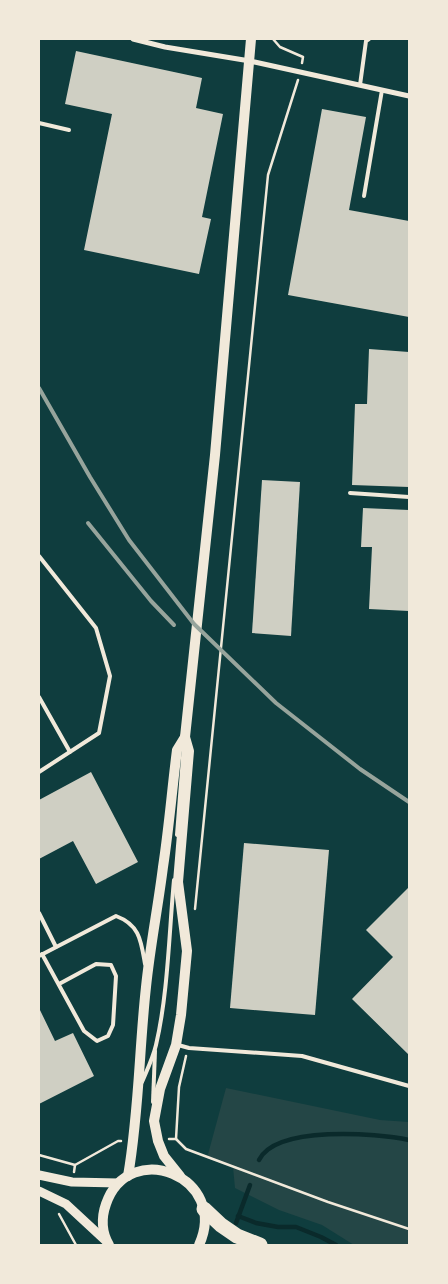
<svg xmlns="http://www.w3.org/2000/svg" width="448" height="1284" font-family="'Times New Roman',serif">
	<rect width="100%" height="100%" fill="#0f3d3e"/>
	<!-- green -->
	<polygon fill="#244646" points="226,1088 380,1120 409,1122 409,1245 354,1245 322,1225 279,1210 235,1188 233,1167 207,1158"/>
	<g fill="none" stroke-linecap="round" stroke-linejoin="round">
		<!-- stream -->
		<g stroke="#0a2a2b" stroke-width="4.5">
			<path d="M259,1160C276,1125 377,1133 409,1140"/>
			<polyline points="238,1216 256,1223 278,1227 296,1227 321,1237 336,1245"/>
			<polyline points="236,1223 250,1185"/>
		</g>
	</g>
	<!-- building -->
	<g fill="#cfcfc3">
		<polygon points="76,51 202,78 196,108 223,114 202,217 211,219 199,274 84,250 112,114 65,104"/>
		<polygon points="322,109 366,117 349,210 409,221 409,317 288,295"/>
		<polygon points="369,349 409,352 409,487 352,485 355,404 367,404"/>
		<polygon points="262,480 300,482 291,636 252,633"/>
		<polygon points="363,508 409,510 409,611 369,609 372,547 361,547"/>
		<polygon points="91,772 138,862 96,884 73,841 39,859 39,800"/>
		<polygon points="244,843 329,850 315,1015 230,1008"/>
		<polygon points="408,888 409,889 409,1055 352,999 393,957 366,930"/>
		<polygon points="39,1008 55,1041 73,1033 94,1076 39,1104"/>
	</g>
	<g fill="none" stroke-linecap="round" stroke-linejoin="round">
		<!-- path -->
		<g stroke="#f1e9da" stroke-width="2.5">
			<polyline points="273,39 280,47 303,57 302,63"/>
			<polyline points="195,909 268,175 298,80"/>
			<polyline points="169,1139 176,1139 186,1149 328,1202 409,1229"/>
			<polyline points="176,1139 179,1087 186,1056"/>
			<polyline points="39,1155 75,1165"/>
			<polyline points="74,1172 75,1165 118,1141 121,1141"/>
			<polyline points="59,1214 76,1245"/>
		</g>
		<!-- service -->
		<g stroke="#f1e9da" stroke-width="4">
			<polyline points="360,85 366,41 369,39"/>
			<polyline points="39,123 69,130"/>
			<polyline points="364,196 382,90"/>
			<polyline points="350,493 409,497"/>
			<polyline points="39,556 96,628 110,676 99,733 39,772"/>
			<polyline points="39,697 70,752"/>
			<polyline points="177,835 184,745"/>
			<polyline points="39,913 56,947"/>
			<polyline points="42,954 84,1031 97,1041 108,1036 113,1025 116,976 111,965 96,964 59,984"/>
			<path d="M39,956L116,916C140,925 141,941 145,964"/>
			<polyline points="178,1045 189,1048 302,1056 409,1086"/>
			<path d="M142,1082C147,1070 153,1058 156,1045C168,994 169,933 174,880"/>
			<polyline points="153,1102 155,1051"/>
		</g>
		<!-- minor -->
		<polyline stroke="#f1e9da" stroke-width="5" points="133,39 165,47 250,61 409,96"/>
		<!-- tertiary -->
		<g stroke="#f1e9da" stroke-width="9">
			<polyline points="39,1175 72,1182 118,1183"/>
			<polyline points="39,1191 66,1204 107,1242"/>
		</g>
		<!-- secondary -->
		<g stroke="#f1e9da" stroke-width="10">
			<path d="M128,1176C139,1113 139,1051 146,987C150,947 158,907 163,867C169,828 172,789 177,750L185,737L215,455L251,39"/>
			<polyline points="180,1176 164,1156 158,1141 154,1121 160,1089 176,1045 181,1015 187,951 178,882 189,751 185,737"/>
			<path d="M109,1245C102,1233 101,1218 106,1204C129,1137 230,1177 199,1245"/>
		</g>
		<!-- motorway -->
		<polyline stroke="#f1e9da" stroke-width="15" points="204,1209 221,1225 237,1236 260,1245"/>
		<!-- rail -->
		<g stroke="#97a49c" stroke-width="4">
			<polyline points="39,388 90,477 129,540 194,624 276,703 360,769 409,802"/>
			<polyline points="88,523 151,601 174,625"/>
		</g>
	</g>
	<!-- border -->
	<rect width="448" height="1284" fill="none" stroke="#f1e9da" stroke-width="80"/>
</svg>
